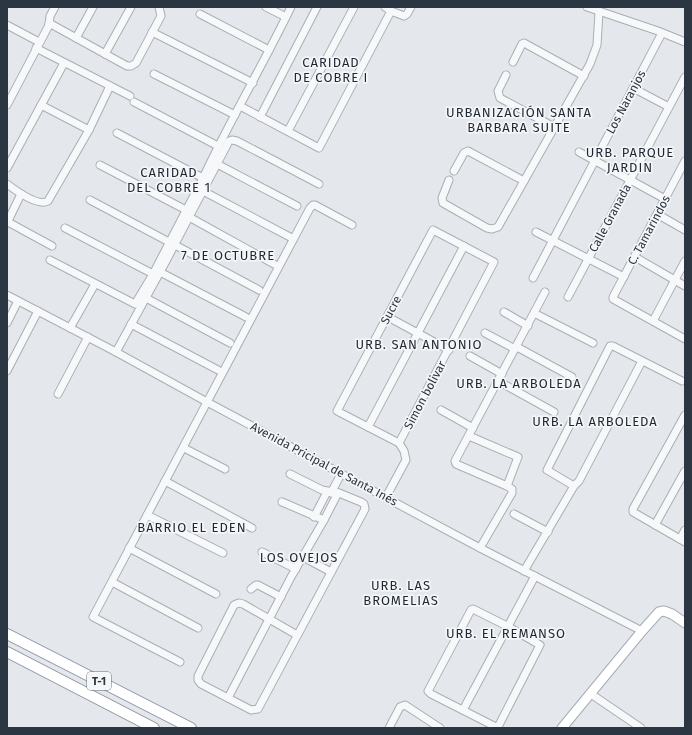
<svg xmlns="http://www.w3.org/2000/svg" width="692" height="735" font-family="'Fira Sans',sans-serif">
	<rect width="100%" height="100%" fill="#e4e7eb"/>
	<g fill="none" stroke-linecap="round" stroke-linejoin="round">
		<defs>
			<g id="minor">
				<polyline points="266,7 286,17"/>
				<polyline points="587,7 658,31 685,42"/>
				<polyline points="391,11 404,16 407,14 411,7"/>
				<polyline points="200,14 269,50"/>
				<polyline points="49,23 127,66 131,66 136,63 161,16 159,7"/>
				<polyline points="7,25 39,42"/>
				<polyline points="152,32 253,83"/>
				<polyline points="76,38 93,7"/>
				<polyline points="36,48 130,96"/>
				<polyline points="105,54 131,7"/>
				<polyline points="513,62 522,44 524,43 584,76"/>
				<polyline points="154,74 235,115"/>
				<polyline points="506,75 498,91 500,98 554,127"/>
				<polyline points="633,88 669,107"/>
				<polyline points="134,102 218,146"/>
				<polyline points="7,105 49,25 50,16 55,7"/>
				<polyline points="41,105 89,130"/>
				<polyline points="240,106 319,148 391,11 385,7"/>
				<polyline points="260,117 317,7"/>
				<polyline points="288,131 354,7"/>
				<path d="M117,133L203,178C230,120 263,65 291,7"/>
				<polyline points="579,152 665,199"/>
				<polyline points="685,161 613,297 613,299 685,339"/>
				<polyline points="217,164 297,206"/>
				<polyline points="100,165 186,210"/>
				<polyline points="7,168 64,63"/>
				<polyline points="454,171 464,153 468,151 524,181"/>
				<polyline points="449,180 442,198 443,203 487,228 492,229 498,227 590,64 597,45 599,12"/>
				<path d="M7,184C15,190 38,207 48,201L89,130L110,86"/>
				<polyline points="203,191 290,237"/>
				<polyline points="90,200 169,242"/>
				<polyline points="657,214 685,230"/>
				<polyline points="189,217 274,264"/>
				<polyline points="8,222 52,246"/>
				<polyline points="7,223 21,194"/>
				<polyline points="65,228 153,274"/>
				<polyline points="536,232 624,277"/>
				<polyline points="175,245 259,290"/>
				<polyline points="635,257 685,286"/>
				<polyline points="50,260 135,304 153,274 203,178"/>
				<polyline points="160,272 246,317"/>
				<polyline points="533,278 662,33"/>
				<polyline points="7,295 116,352 207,402 480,548 642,631"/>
				<polyline points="568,297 685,77"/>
				<polyline points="146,298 230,343"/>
				<polyline points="504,312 528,326"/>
				<polyline points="534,313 593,343"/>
				<polyline points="388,317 449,350"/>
				<polyline points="653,321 685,261"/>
				<polyline points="7,323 18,301"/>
				<polyline points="131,324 218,370"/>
				<polyline points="70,328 95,284"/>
				<polyline points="485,333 515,349"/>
				<polyline points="517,347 572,377"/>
				<polyline points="116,352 166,261 229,141 232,140 237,141 319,184"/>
				<polyline points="470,356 502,374"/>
				<polyline points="7,371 38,311"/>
				<polyline points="498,381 554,412"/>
				<polyline points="58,394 88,337"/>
				<polyline points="441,410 473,428"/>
				<polyline points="685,415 633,509 633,512 685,542"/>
				<polyline points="368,427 464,246"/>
				<polyline points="469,436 518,457 507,486"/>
				<polyline points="184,448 225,469"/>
				<polyline points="290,474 322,490 339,493 361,502 364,504 365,509 258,709 251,710 201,684 198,680 198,676 234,605 239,603 243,604 297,635"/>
				<polyline points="165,481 252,528"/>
				<polyline points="574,486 547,470 610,346 613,346 682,381"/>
				<polyline points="331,493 341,474"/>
				<polyline points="386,497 406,460 404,451 399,443 337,411 433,230 494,262 399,443"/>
				<polyline points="282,502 324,520"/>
				<polyline points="514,514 548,532"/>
				<polyline points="147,515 223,553"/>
				<polyline points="314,517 327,492"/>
				<polyline points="655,525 685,471"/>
				<polyline points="680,539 685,530"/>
				<polyline points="129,548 216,594"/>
				<polyline points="480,548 512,493 512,489 507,486 456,464 455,461 545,292"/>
				<polyline points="262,552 296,569"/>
				<polyline points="303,557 331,572"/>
				<polyline points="524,571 574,486 579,481 642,361"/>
				<polyline points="112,582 198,628"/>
				<polyline points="251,589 256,585 258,585 281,597"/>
				<polygon points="473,609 507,626 540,645 499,725 496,727 431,694 428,691 471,610"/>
				<polyline points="180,662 93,617 310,208 313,205 315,205 352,225"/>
				<polyline points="591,694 641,728"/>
				<polyline points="228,698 291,577 324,520 338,493"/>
				<polyline points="463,710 535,576"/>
				<polyline points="389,728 400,707 405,705 440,728"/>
			</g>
			<polyline id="major" points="562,728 642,631 659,612 664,611 672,614 685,623"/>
			<g id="highway">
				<polyline points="7,634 191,728"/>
				<polyline points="7,652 154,728"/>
			</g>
		</defs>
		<!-- minor casing -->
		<use href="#minor" stroke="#a9aeb5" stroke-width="9"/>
		<!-- major casing -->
		<use href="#major" stroke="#a4adb7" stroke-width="11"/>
		<!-- highway casing -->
		<use href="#highway" stroke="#8c96a2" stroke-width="12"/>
		<!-- minor -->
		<use href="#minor" stroke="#f7f8fa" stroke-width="7"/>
		<!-- major -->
		<use href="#major" stroke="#fff" stroke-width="9"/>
		<!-- highway -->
		<use href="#highway" stroke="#fff" stroke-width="10"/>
	</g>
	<g text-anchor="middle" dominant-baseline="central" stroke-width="3.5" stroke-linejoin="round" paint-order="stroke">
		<!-- shield labels -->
		<rect fill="#f4f6f8" stroke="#687079" stroke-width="1" x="87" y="672" width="24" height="18" rx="3"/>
		<g font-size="11" font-weight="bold" fill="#2c3643">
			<text x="99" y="681">T-1</text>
		</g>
		<!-- street labels -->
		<g font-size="12" fill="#2c3643" stroke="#f4f6f8">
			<text transform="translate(626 102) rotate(-62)">Los Naranjos</text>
			<text transform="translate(610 218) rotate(-62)">Calle Granada</text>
			<text transform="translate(649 230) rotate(-62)">C. Tamarindos</text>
			<text transform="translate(391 310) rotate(-62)">Sucre</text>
			<text transform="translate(425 395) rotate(-62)">Simon bolivar</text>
			<text transform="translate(324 464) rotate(28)">Avenida Pricipal de Santa Inés</text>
		</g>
		<!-- neighbourhood labels -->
		<g font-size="13" letter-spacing="1" fill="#1e2734" stroke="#f4f6f8">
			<text x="331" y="62">CARIDAD<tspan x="331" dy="15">DE COBRE I</tspan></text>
			<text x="519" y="112">URBANIZACIÓN SANTA<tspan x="519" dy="15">BARBARA SUITE</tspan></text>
			<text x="630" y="152">URB. PARQUE<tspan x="630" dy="15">JARDIN</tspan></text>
			<text x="169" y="172">CARIDAD<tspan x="169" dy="15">DEL COBRE 1</tspan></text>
			<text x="228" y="255">7 DE OCTUBRE</text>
			<text x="419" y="344">URB. SAN ANTONIO</text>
			<text x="519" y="383">URB. LA ARBOLEDA</text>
			<text x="595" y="421">URB. LA ARBOLEDA</text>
			<text x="192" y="527">BARRIO EL EDEN</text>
			<text x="299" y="557">LOS OVEJOS</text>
			<text x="401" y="585">URB. LAS<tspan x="401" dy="15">BROMELIAS</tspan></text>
			<text x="506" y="633">URB. EL REMANSO</text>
		</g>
	</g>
	<!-- border -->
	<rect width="692" height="735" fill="none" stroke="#2c3643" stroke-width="16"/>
</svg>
